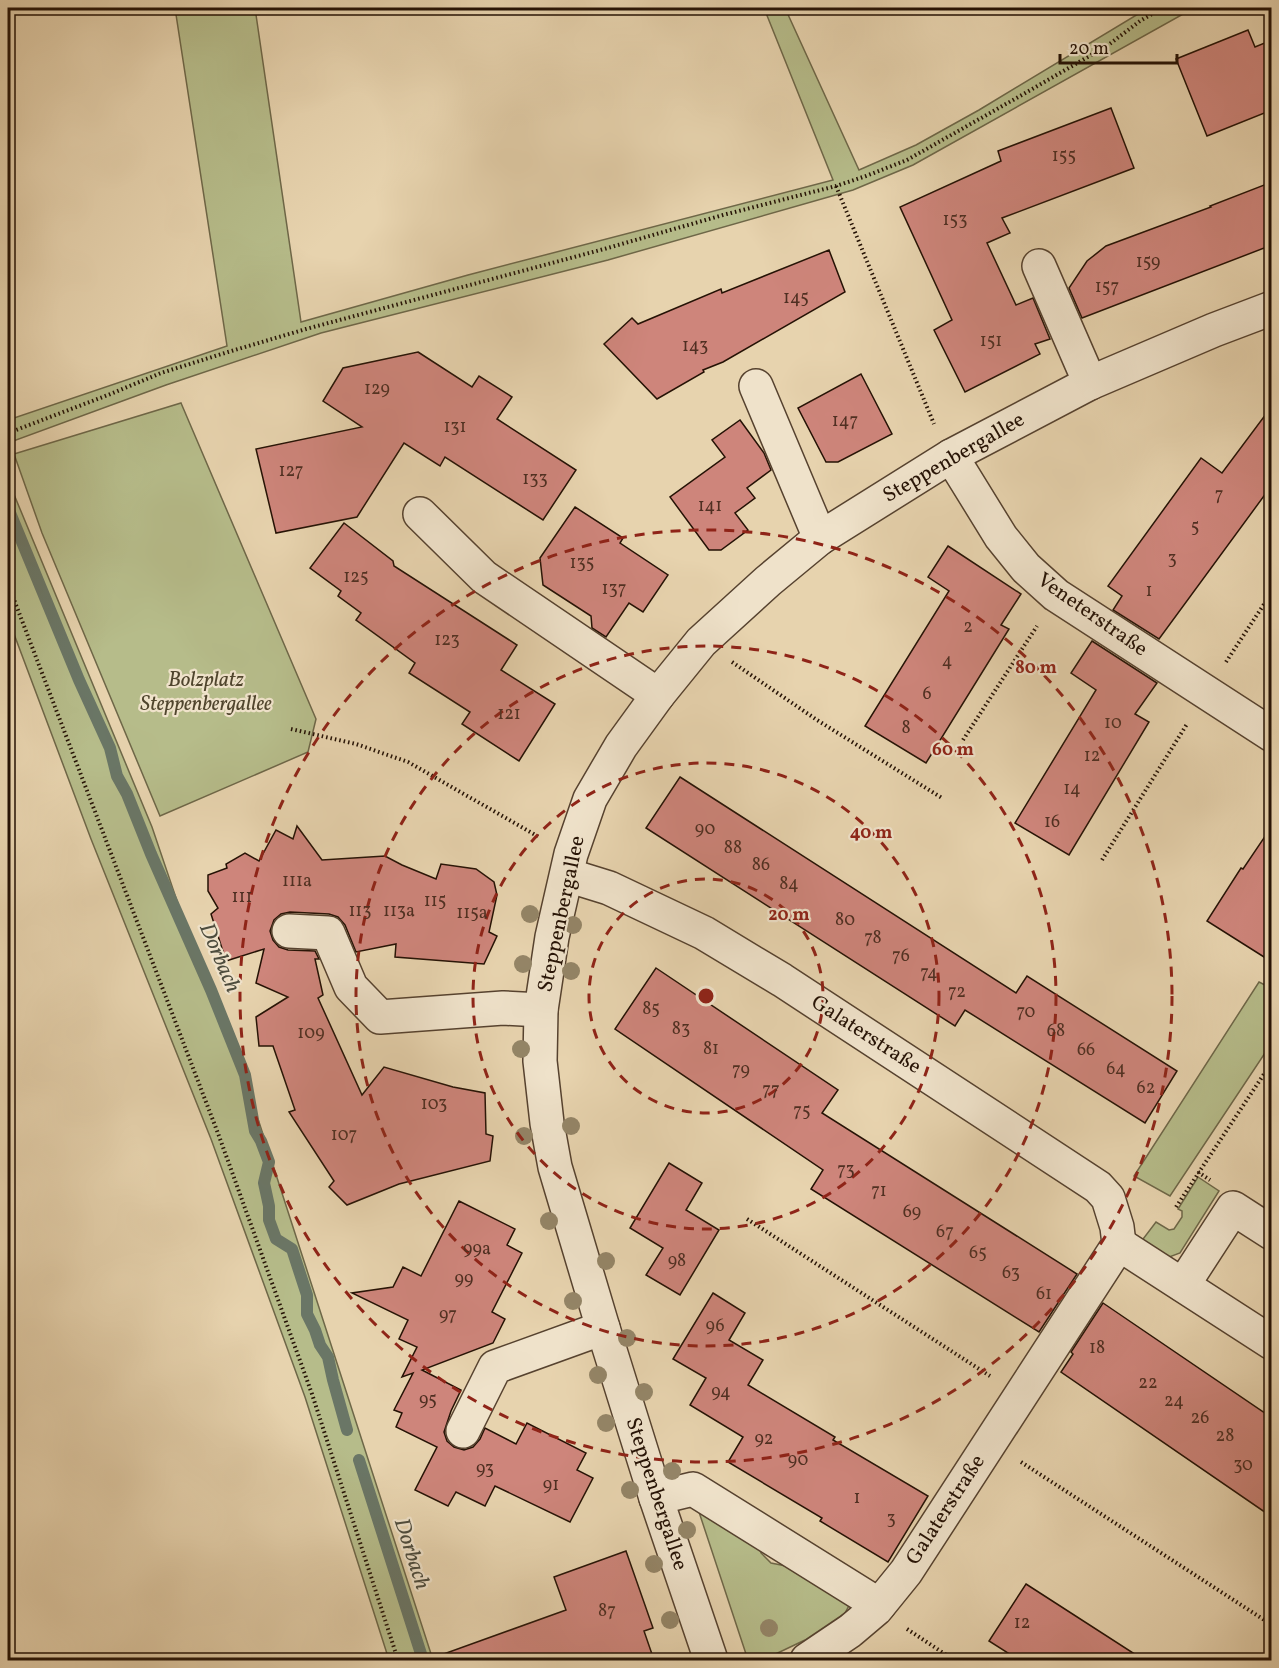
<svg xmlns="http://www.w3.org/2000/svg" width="1279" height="1668" font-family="Vollkorn,serif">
	<rect width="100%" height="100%" fill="#e7d3ae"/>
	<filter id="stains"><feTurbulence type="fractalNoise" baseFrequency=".00333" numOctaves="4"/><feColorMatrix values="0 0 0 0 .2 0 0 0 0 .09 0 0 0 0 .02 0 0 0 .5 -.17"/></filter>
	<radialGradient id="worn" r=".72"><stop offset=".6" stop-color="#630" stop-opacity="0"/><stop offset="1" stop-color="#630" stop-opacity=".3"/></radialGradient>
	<!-- green -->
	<g fill="#b6bc8a" stroke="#6e6748" stroke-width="1.5">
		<polygon points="175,8 255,8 301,322 468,275 833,180 764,8 785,8 859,170 916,145 979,110 1148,8 1194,8 913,165 853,190 608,260 321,333 166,385 8,443 8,420 227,346"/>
		<polygon points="181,403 316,719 308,752 160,816 42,533 14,454"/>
		<polygon points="8,480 152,827 197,960 259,1122 433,1660 389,1660 305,1397 211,1139 91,839 8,618"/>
		<polygon points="1259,982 1271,988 1271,1044 1170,1196 1134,1176"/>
		<polygon points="1198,1177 1219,1191 1180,1253 1164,1259 1140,1243 1156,1222 1169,1230 1174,1229 1182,1217 1182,1211 1178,1209"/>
		<polygon points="696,1503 758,1539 761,1553 771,1563 786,1566 852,1600 845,1613 805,1640 763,1660 748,1660"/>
	</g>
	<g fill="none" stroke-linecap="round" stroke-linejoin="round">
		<!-- stream -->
		<g stroke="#6a7666" stroke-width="12">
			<polyline points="8,508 79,680 110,748 117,776 127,794 151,854 211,990 245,1075 255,1131 261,1141 269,1162 264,1183 269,1206 269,1220 276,1239 292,1249 307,1295 307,1314 315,1330 320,1345 328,1357 333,1380 347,1430"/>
			<polyline points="359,1460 423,1660"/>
		</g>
	</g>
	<!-- building -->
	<g fill="#ce857b" stroke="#251205" stroke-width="1.5">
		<polygon points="1248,30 1255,47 1272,40 1272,110 1207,136 1176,59"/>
		<polygon points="1111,108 1134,168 1002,218 1010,233 987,243 1016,305 1033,298 1050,339 1035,344 1040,354 965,392 934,330 952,320 900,207 1001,161 998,151"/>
		<polygon points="1272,182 1272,245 1082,318 1069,288 1087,261 1106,246 1211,207 1210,206"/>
		<polygon points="829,250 845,292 723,362 703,370 704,372 657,399 604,344 632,318 638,324 721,289 722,293"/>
		<polygon points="418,352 472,387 479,376 512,397 497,419 576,470 543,520 445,457 440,466 404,443 357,517 276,533 256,449 362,427 323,401 343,368"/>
		<polygon points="861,374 892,434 838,462 826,462 798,408"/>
		<polygon points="1272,406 1272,485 1159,639 1113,610 1122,596 1108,586 1201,458 1222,473"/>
		<polygon points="740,420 764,453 771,470 747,488 755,498 735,513 748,530 721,550 709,550 670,497 725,457 712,440"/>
		<polygon points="575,507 623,538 620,543 668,575 643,612 629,603 606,637 592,628 591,616 543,585 540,558"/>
		<polygon points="344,523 393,561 394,566 517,645 501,670 555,704 519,761 462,724 470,712 409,673 415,663 356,620 361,613 338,596 341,591 310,568"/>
		<polygon points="948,546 1021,594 1001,625 1009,629 926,763 865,726 949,591 928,577"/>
		<polygon points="1092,641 1157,683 1135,714 1149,722 1069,855 1015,823 1096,690 1071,673"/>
		<polygon points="680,777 1016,993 1027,976 1177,1071 1145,1123 965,1010 955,1026 646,828"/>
		<polygon points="297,826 322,860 385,856 402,865 436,879 441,864 476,869 494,882 497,895 489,932 497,936 484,964 395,957 396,944 356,952 345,925 338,917 329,914 290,912 281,914 274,920 270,931 273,940 279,947 288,950 315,951 319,959 315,959 323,995 318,998 362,1095 384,1067 453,1087 485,1093 486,1134 493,1136 490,1161 399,1184 347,1205 329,1187 334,1181 289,1112 295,1110 273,1046 259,1046 256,1017 288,997 256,983 264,949 226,961 211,914 218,908 208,891 208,875 227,868 226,864 245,853 259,861 276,830 293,839"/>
		<polygon points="1272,826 1272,962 1207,921 1241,868 1243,869"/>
		<polygon points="656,968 838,1090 822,1113 1077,1274 1039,1332 811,1189 823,1170 615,1029"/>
		<polygon points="669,1163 702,1183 686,1210 719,1230 680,1295 646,1275 663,1248 630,1228"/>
		<polygon points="459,1201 515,1229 507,1245 522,1253 492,1312 505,1319 493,1343 422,1370 461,1390 451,1411 444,1432 447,1441 454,1447 464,1450 473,1447 480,1439 485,1428 516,1444 527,1423 586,1453 577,1470 593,1478 570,1522 495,1486 485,1506 456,1492 448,1506 415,1490 437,1447 396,1427 402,1413 394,1410 413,1373 402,1377 417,1347 399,1339 408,1320 352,1293 393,1287 403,1267 421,1276"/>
		<polygon points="713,1293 745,1313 729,1340 763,1360 748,1385 835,1437 833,1440 928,1496 888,1562 820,1521 822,1518 728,1462 743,1437 690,1405 706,1378 673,1359"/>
		<polygon points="1103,1303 1272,1418 1272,1517 1061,1372 1073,1354 1071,1352"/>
		<polygon points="626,1551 653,1628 644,1631 654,1660 438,1660 438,1656 566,1610 554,1577"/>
		<polygon points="1026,1584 1144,1660 1019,1660 989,1641"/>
	</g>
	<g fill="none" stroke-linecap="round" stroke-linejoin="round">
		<defs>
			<g id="minor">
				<polyline points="1039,266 1090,383"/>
				<polyline points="756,386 820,538"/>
				<polyline points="951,456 1001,537 1026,568 1056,595 1272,735"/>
				<polyline points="420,514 484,577 658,695"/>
				<polyline points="567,875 609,888 704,933 782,980 1098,1187 1108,1198 1117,1227 1119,1244 906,1572 876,1609 850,1631 807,1660"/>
				<polyline points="289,931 328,933 351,987 380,1017 503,1008 541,1010"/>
				<polyline points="1119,1244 1272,1343"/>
				<polyline points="1183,1285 1233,1208 1272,1233"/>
				<polyline points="463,1431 495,1367 603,1328"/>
				<polyline points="656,1498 693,1489 879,1605"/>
				<polyline points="711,1660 656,1498 603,1328 555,1167 547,1123 540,1061 541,1010 552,937 571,854 590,799 621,746 658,695 701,642 768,581 820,538 951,456 1090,383 1214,330 1272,308"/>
			</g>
		</defs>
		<!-- minor casing -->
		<use href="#minor" stroke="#56422f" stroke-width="36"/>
		<!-- path -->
		<g stroke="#251205" stroke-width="4" stroke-dasharray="1.5 3" stroke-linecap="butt">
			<polyline points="836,186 934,424"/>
			<polyline points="8,433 108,395 161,373 228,352 306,329 604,249 723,215 836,186 866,176 907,160 1013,100 1107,46 1140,21 1162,8"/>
			<polyline points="8,584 219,1136 312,1394 398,1660"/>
			<polyline points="732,662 817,720 942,798"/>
			<polyline points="1226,662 1272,592"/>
			<polyline points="291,729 356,744 408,762 539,837"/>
			<polyline points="963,740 1037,626"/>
			<polyline points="1102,860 1187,724"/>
			<polyline points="1198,1172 1210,1180"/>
			<polyline points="1176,1207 1272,1062"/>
			<polyline points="747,1219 990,1376"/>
			<polyline points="1021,1462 1272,1625"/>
			<polyline points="907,1629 954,1660"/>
		</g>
		<!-- minor -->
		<use href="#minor" stroke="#efe2ca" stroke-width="33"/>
	</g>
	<!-- trees -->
	<g fill="#948567">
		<circle cx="530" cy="914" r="9"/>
		<circle cx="573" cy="925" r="9"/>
		<circle cx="523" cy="964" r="9"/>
		<circle cx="571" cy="971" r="9"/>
		<circle cx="521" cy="1049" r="9"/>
		<circle cx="571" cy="1126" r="9"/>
		<circle cx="524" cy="1136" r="9"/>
		<circle cx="549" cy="1221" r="9"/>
		<circle cx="606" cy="1261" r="9"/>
		<circle cx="573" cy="1301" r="9"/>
		<circle cx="627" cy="1338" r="9"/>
		<circle cx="598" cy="1375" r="9"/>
		<circle cx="644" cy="1392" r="9"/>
		<circle cx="606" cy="1423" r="9"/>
		<circle cx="672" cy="1471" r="9"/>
		<circle cx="630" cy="1490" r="9"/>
		<circle cx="687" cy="1530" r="9"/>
		<circle cx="654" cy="1564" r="9"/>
		<circle cx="670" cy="1620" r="9"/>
		<circle cx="769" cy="1628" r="9"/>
	</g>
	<!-- distance rings -->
	<g fill="none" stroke="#8f2418" stroke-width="3" stroke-dasharray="10 8">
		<circle cx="706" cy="996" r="117"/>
		<circle cx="706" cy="996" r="233"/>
		<circle cx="706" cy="996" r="350"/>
		<circle cx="706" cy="996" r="466"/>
	</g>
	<g text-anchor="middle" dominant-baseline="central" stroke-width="4.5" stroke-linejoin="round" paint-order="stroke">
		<!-- number labels -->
		<g font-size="18" fill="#4f2f22">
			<text x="1064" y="156">155</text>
			<text x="955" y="220">153</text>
			<text x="1148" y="262">159</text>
			<text x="1107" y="287">157</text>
			<text x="796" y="298">145</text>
			<text x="991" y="341">151</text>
			<text x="695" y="346">143</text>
			<text x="377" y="389">129</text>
			<text x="845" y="421">147</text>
			<text x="455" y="427">131</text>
			<text x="291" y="471">127</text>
			<text x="535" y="479">133</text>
			<text x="1219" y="495">7</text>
			<text x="710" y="506">141</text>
			<text x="1195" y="527">5</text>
			<text x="1172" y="559">3</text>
			<text x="582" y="563">135</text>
			<text x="356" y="577">125</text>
			<text x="614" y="589">137</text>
			<text x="1149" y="591">1</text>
			<text x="968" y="627">2</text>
			<text x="447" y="640">123</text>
			<text x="947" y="661">4</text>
			<text x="927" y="694">6</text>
			<text x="509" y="714">121</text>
			<text x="1113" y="723">10</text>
			<text x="906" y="728">8</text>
			<text x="1092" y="756">12</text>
			<text x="1072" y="789">14</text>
			<text x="1052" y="822">16</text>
			<text x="705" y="829">90</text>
			<text x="733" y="848">88</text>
			<text x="761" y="865">86</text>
			<text x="297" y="881">111a</text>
			<text x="789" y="884">84</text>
			<text x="242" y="897">111</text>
			<text x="435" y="901">115</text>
			<text x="360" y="911">113</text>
			<text x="399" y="911">113a</text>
			<text x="472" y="913">115a</text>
			<text x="845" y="920">80</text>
			<text x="873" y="938">78</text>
			<text x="901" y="956">76</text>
			<text x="929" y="973">74</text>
			<text x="957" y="992">72</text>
			<text x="651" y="1009">85</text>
			<text x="1026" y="1012">70</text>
			<text x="681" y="1029">83</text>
			<text x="1056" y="1031">68</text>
			<text x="311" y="1033">109</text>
			<text x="711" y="1049">81</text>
			<text x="1086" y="1050">66</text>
			<text x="1116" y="1069">64</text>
			<text x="741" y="1070">79</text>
			<text x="1146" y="1088">62</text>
			<text x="771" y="1090">77</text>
			<text x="434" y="1104">103</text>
			<text x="802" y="1111">75</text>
			<text x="344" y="1135">107</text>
			<text x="846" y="1170">73</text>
			<text x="879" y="1191">71</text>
			<text x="912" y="1212">69</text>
			<text x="945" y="1232">67</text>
			<text x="477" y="1249">99a</text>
			<text x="978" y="1253">65</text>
			<text x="677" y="1261">98</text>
			<text x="1011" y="1273">63</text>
			<text x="464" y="1279">99</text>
			<text x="1044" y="1294">61</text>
			<text x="448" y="1315">97</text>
			<text x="715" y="1326">96</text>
			<text x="1097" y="1348">18</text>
			<text x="1148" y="1383">22</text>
			<text x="721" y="1392">94</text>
			<text x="428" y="1400">95</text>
			<text x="1174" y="1401">24</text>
			<text x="1200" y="1418">26</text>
			<text x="1225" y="1436">28</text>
			<text x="764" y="1439">92</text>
			<text x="798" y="1460">90</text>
			<text x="1243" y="1465">30</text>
			<text x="485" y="1469">93</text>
			<text x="551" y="1485">91</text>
			<text x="857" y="1498">1</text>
			<text x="891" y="1519">3</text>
			<text x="607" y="1611">87</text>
			<text x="1022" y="1623">12</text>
		</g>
		<!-- street labels -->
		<g font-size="21" fill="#251205" stroke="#efe2ca">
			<text transform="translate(954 458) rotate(-30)">Steppenbergallee</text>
			<text transform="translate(1092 615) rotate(35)">Veneterstraße</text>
			<text transform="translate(562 914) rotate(-78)">Steppenbergallee</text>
			<text transform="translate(866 1035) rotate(33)">Galaterstraße</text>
			<text transform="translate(656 1494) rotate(72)">Steppenbergallee</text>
			<text transform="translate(946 1510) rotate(-57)">Galaterstraße</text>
		</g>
		<!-- park labels -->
		<g font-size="21" font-style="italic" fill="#50452d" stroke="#efe2ca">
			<text x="206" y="680">Bolzplatz<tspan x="206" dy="24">Steppenbergallee</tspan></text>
		</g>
		<!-- water labels -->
		<g font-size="22" font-style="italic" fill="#4d4c3d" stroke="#efe2ca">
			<text transform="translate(219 958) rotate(67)">Dorbach</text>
			<text transform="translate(411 1554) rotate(72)">Dorbach</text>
		</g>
	</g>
	<circle cx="706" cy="996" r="9" fill="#8f2418" stroke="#efe2ca" stroke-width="3"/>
	<g font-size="18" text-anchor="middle" font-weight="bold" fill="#8f2418" stroke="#efe2ca" stroke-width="4.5" stroke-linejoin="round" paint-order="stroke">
		<text x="1036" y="673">80 m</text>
		<text x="953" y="755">60 m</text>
		<text x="871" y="838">40 m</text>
		<text x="789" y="920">20 m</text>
	</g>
	<!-- margin -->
	<rect width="1279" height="1668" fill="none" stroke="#e7d3ae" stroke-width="30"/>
	<rect x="9" y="9" width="1261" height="1650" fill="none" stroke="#251205" stroke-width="3"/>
	<rect x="15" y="15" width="1249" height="1638" fill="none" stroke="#251205" stroke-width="1.5"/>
	<!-- scale -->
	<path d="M1060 54v9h117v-9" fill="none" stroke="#251205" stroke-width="3"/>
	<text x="1069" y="54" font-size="18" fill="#251205" stroke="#efe2ca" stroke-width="4.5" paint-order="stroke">20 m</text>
	<rect width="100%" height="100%" filter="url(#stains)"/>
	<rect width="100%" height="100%" fill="url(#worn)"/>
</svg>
